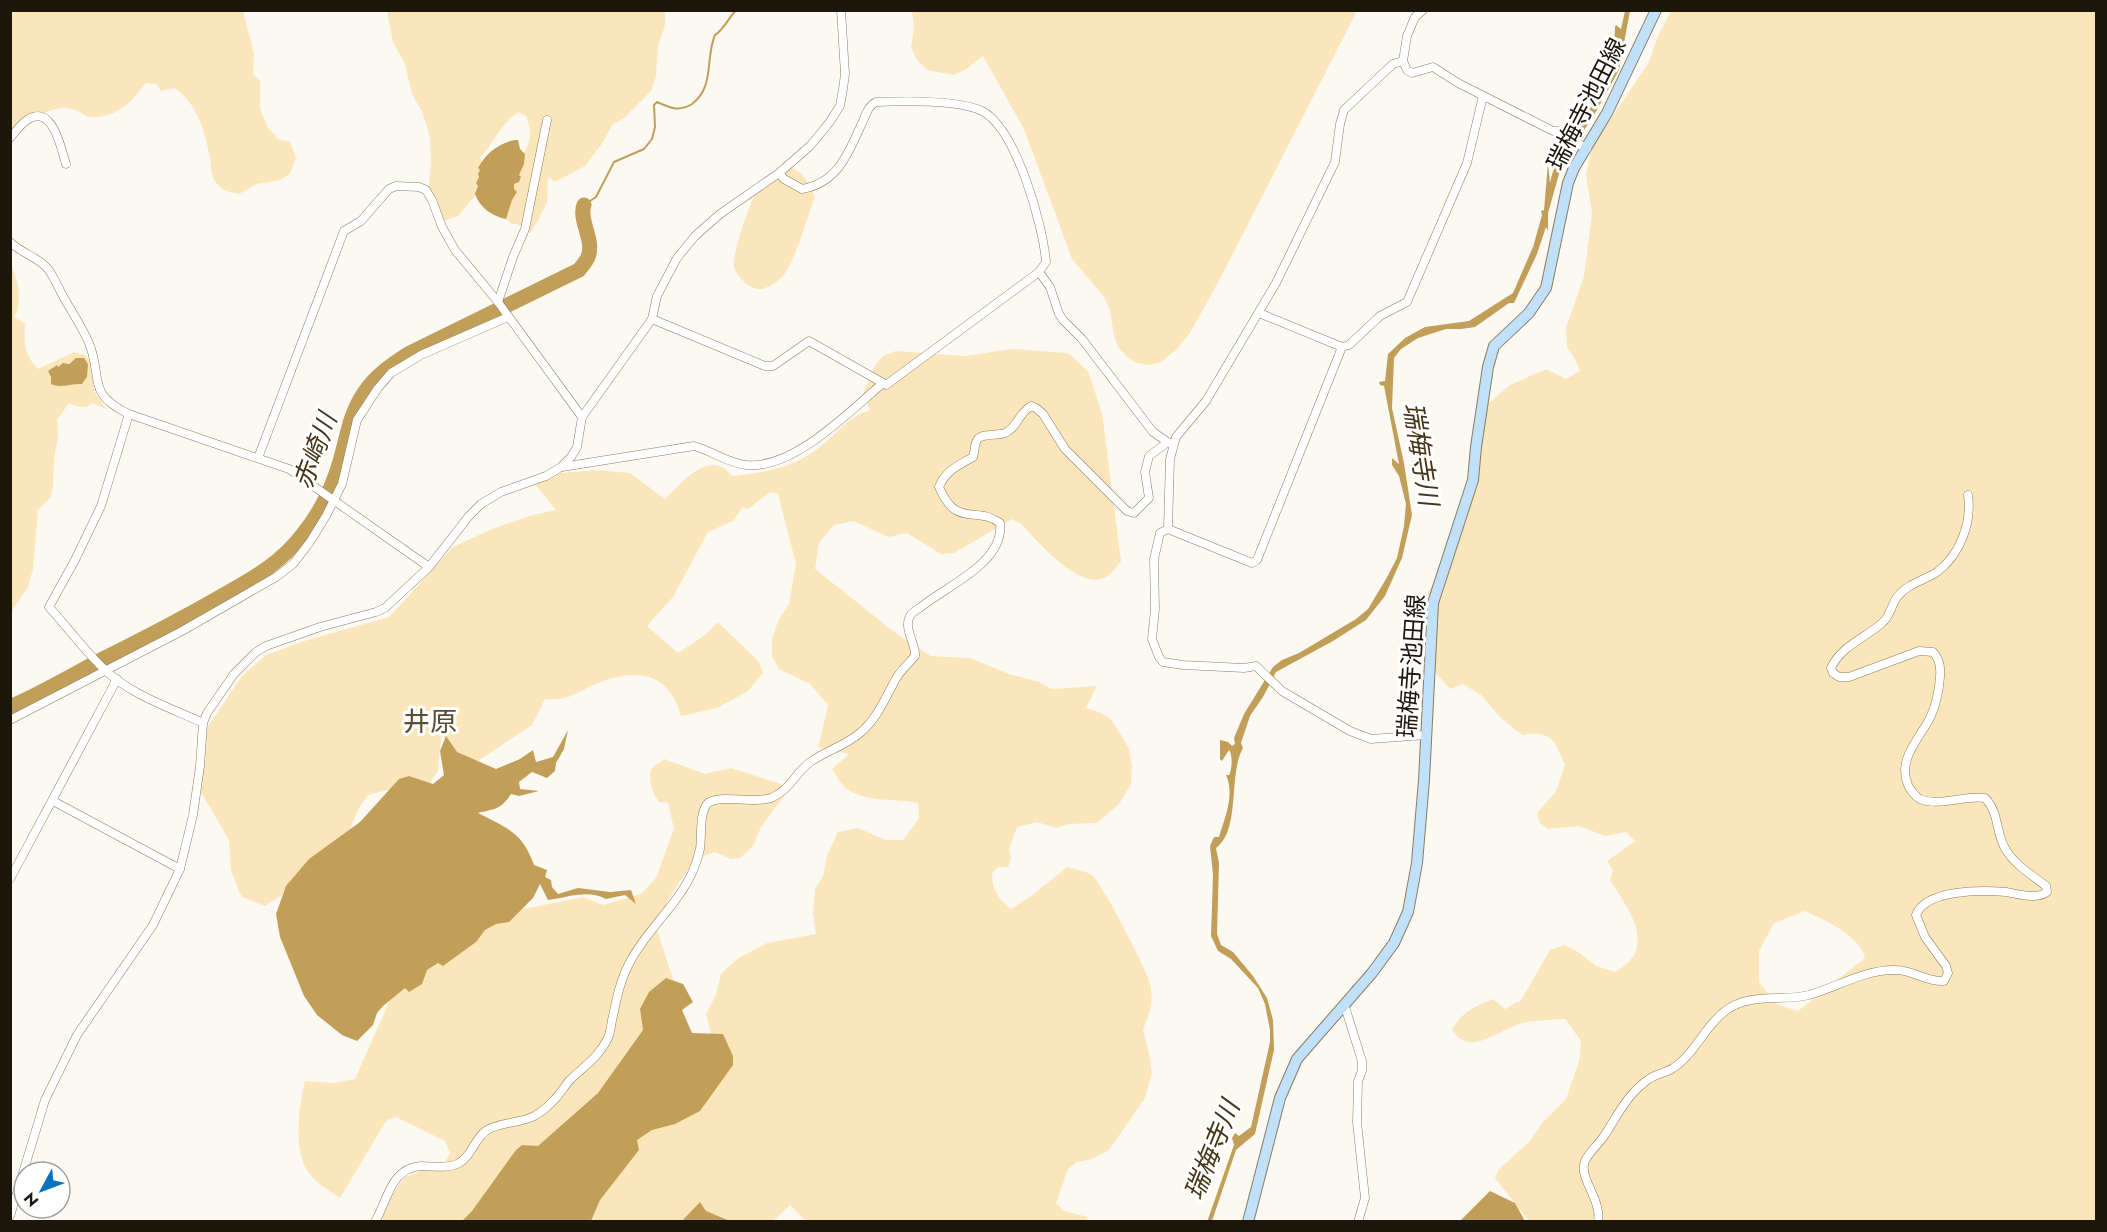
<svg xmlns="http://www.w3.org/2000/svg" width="2107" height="1232" font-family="Jost,'Noto Sans JP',sans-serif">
	<rect width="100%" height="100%" fill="#fcf9f3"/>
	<!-- green -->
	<g fill="#fbe6bb" fill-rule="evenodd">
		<path d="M11,11H243L254,54L253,74L260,81V109L268,128L278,139L290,142L296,158L290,174L280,180L257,184L239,194C229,192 221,191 215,181C211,175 211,165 210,158C205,132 197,102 174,88L161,91L156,84L146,83C129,104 119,118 87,117C58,93 29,122 11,143Z"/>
		<path d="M387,11H665V25L658,46L656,76L651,91L624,118L613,124L601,145L585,166L555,182L548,177L547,202L539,219L530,233L520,225L510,223L503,215C508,199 513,181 519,165C527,145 535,139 526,116L518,112C501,123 494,143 480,158L484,166L481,189L458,216L441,222L428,191L431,161L430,137L423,114L412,94L405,64L393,42Z"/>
		<polygon points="912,11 912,10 1357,11 1223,273 1190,333 1178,348 1161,362 1149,365 1137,363 1127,357 1118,347 1114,336 1110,310 1104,297 1072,259 1024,129 983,56 965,70 953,75 928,70 917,60 911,47 914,28"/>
		<path d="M1671,11H2096V1221H1529L1495,1178L1499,1169L1529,1142L1543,1122L1566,1099L1579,1061L1581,1041L1565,1019C1551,1020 1536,1020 1523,1023C1499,1028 1471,1059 1452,1030C1461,1012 1476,1006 1493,999L1505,1009L1517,1002H1520L1550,950L1565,945L1580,953L1596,966L1616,972C1623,966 1633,960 1636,951C1644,926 1622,900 1610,880L1613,870L1607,861L1635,841L1626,832L1605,836L1579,826L1548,829L1540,823L1537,813L1556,791L1565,765C1554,740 1552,730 1522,735L1501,718L1481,695L1463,684L1450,689L1435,672L1428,593L1466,521L1488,404L1510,385L1546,369L1566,379L1580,371L1575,359L1567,347L1566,328L1584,276L1592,213L1586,174L1592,147L1649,62L1658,36ZM1805,911C1824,920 1860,935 1865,958L1798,1011L1776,1004L1759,982V951L1774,923Z"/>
		<path d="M786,166C803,170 808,182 815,197C806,220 799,249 787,270C783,278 770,288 761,289C750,290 737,277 734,267C732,253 750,202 758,188C764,177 775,170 786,166Z"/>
		<path d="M10,262C17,277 24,302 14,317L25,323C24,341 24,356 38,369L74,352L85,355L90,362L94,391L106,409L93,403C85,410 77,407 69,403L57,420L58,437L54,459L53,487L50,498L38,510L33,569L28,587L11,612ZM77,359L86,362V374L57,386L51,380V377L48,371Z"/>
		<path d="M1012,349L1068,353L1088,371L1102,413L1121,561C1118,565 1114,571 1109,575C1082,596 1037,540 1020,523L1012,519L954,553L941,554L907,533L888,537L854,521L834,525L819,543L815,569L897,634L931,656L970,658L1009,674L1039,682L1052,689L1097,686L1086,708L1102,713L1112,721L1121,735L1129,749L1132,766L1131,784L1119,804L1097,823L1069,824L1056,828L1037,822L1017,827L1009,849L1011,859L1008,867H998L992,873C992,890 998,899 1011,909L1034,894L1067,867C1074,869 1087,871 1093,876C1102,884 1148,971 1150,984C1154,1001 1150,1014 1143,1029L1149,1053L1152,1073L1145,1098L1109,1150L1092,1159L1077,1162L1068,1169L1056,1203L1064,1211L1088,1217L1085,1221H806L790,1205L773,1221H579L625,1135L719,1063L706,1014L716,995L721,974L737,959L767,943L816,934L813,913L815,889L823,876L827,855L838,832L858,828L886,840H903L919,818L918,803C896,798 867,803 847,789C841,784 836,775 832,769L849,754L818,748L828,705L810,684L779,669L772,656V639L778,621L789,604L796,564L778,494L770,492L748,509L743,507L733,521L708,532L673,597L647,626L678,653L705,635L718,622L759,662L763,673L748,691L717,708L681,716C670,676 643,668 606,680C582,687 573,702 545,699L532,725L472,765L448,750L442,728L438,771L424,791L407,785L368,795L360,806L348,834L291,889L265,906L242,897L239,891L231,870L229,840L198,787L207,728L242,676L266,655L304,641L389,617L453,547L492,529L533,515L556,510L534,483L553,474L594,470L630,473L665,499C682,482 710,447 732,476C759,473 789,469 813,452C833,439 846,417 870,410L863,393L876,364L883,356L896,351L964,356Z"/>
		<path d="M664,759L705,774L731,768L781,784L784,796L761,827L753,846L740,858L731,859L715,852L704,856L688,869L668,900L657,930L677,991L615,1084L483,1221H371L379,1204L394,1192L405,1177L446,1161L450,1153L445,1141L396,1117L386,1121L340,1198C328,1190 314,1182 307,1170C293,1147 299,1106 305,1081L333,1083L355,1079L401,975L509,912L583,897L603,905L641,894L656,878L674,829L668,803L659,802C652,793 648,780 651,769Z"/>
	</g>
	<!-- water -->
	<g fill="#c29f59">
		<path d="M1625,11H1630L1619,70L1593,117L1574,145L1569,159L1561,167L1548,213V231L1546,227L1537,254L1514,303H1509L1475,327L1461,329H1446L1418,338L1401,349L1394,358L1392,408L1404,463L1412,515L1402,558L1385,596L1366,620L1333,641L1276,672L1263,697L1250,716L1241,743L1243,748C1228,774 1241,830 1216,848L1219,863L1217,934L1221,945L1233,952L1253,976L1267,998L1273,1020L1274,1050L1255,1134L1236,1150L1212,1221L1207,1222L1234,1145L1232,1138L1235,1133L1239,1136L1251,1127L1270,1042V1030L1265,1004L1258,988L1231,959L1218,951L1211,936L1213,875L1210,846L1214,837H1219C1225,817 1235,795 1226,775H1229C1232,769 1233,756 1229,750L1222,761L1220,759V740L1228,742L1232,746L1235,744L1234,738L1244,714L1273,667L1282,660L1299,653L1356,619L1368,609L1386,579L1397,558L1404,526L1406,504L1399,476L1392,465V458L1399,464L1384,386L1380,385L1379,382L1385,381L1388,354L1405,338L1425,327L1469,321L1513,293L1533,247L1542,215L1541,211L1544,210L1548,163L1550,183C1559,137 1608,99 1618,51H1614L1615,27L1616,25L1621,29Z"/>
		<path d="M515,140H518L520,149L525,154L524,164L519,175L521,177L519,182L514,184V189L517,192L512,200L506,219C492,216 480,208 475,194L478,186L476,183L479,177L478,174L480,170L478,168C486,153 499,143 515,140Z"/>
		<path d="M76,358H84L88,364L87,377L82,384C71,383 62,389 51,384V377L48,371L57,365L58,367L63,363L69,364Z"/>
		<path d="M568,730L564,749L556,763L555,771L547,778L532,772L519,782L520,789L539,791L519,796L511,794C501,810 494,809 478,813C507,828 522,832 534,865L547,870L545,877L551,880L552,887L558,894L578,888L610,892L631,890L636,904L625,895L606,899C588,889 568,897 548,900L540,884L533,898L509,922L496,924L485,930L476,942L443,966L438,963L427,970L422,984L409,992L405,988L383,1006L377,1013L373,1025L357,1041L342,1035L317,1015L304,996L280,937L276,914L286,886L309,859L360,822L399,779L409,776L433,784L444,775L440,751L446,736L457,752L496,769L520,759L533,750L536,762L553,757Z"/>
		<polygon points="666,978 683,984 693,1002 682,1010 692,1033 723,1034 733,1056 733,1065 700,1111 675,1124 652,1130 637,1140 639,1150 600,1200 591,1221 462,1221 472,1211 516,1150 522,1145 538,1146 598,1093 643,1030 640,1009 649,992"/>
		<polygon points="1490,1191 1515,1203 1525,1221 1460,1221"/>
		<polygon points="700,1202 706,1211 730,1221 682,1221"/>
	</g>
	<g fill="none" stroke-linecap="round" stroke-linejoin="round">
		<!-- stream -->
		<path stroke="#c29f59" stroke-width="2" d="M584,205L596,197L614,162L644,149L652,139L655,127L654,105L657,102C670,108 679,112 692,104C715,87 705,58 715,35C724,29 728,19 736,10"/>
		<!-- river -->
		<path stroke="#c29f59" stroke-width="15" d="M10,707C43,693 72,675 103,659C143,639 182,619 220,597C253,578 279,565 303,534C316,518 327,498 334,479C346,451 346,419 364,393C375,376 391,365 408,354L579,270C582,266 586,262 588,257C595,240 578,220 584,205"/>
		<defs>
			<g id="street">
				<polyline points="1423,10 1415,17 1407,36 1403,61 1407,70 1412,73 1433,67 1458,83 1553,131 1558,131 1587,149"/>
				<path d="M10,138C15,132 21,124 27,120C53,103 61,149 66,164"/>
				<path d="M10,242C21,253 38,257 48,269C54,277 59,289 64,298C72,312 82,327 89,343C103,378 86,394 129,414L289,469L429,567"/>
				<polyline points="1039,272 1050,287 1059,314 1063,320 1082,339 1153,432 1169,443"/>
				<polyline points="498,302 513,257 525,229 547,120"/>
				<polyline points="1259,313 1342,347"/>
				<polyline points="652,319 765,366 773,366 809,341 883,383"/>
				<path d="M129,414L101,506L75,560L49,607C68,628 85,651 105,670C131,695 171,708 203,723"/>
				<polyline points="258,458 344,231 361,221 389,189 396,186 419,187 426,190 432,200 442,227 455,250 498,302 582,417"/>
				<path d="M562,467L694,446C712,451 728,463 746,465C793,470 849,412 883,383L886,385L1039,272L1046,262C1043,225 1016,128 982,111C959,100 902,101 876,102C868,106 866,114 863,121C849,151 839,183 802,189L784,179L779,173"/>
				<polyline points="1168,529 1252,563 1257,560 1342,347 1349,345 1380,316 1407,302 1467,163 1483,96"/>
				<polyline points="1168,529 1170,459 1176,437 1206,401 1276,283 1335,162 1340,124 1344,110 1393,64 1403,61"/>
				<polyline points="1168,529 1160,533 1154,559 1155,609 1152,639 1159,657 1163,662 1183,665 1244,668 1256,666 1282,691 1350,731 1371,739 1426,735"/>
				<polyline points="10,720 182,631 276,577 293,564 310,542 326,516 342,484 357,420 378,388 391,373 421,355 508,317"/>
				<polyline points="53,801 180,869"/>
				<polyline points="10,879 117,679"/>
				<polyline points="1343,1007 1346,1010 1362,1061 1362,1071 1358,1081 1357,1122 1365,1198 1358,1222"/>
				<polyline points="10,1216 45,1100 77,1035 153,925 180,869 193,815 200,766 203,723 207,713 234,674 256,652 266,646 320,627 376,612 385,608 429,567 469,516 481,504 501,492 546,476 561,467 571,457 577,447 582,417 652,319 657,296 677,258 695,236 720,214 779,173 810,146 829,123 840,106 843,89 845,74 841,10"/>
				<path d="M375,1222C388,1199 391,1168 421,1166C433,1166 446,1169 457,1164C473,1157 475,1134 491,1128C520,1117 529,1127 555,1099C560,1094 564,1087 569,1081C583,1067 599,1057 608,1038C611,1031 611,1023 613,1016C617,996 621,978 631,960C648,929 676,906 691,875C695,867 698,857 700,849C702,836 699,815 707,804C717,793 758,805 773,797C789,790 796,773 809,763C825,751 845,746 860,733C878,718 886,696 897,677C902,669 909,663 915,656C916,644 903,628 910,616C912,612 918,609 921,607C946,586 1005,563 1000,523C975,505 957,529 939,487C945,471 959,465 973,457C975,452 974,443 978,439C982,433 998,436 1005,433C1018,427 1017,415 1031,406L1036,408L1043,414L1065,449L1127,511L1134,513L1149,498L1145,472L1149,456L1168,442"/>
				<path d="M1598,1222C1602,1199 1578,1178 1585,1161C1589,1152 1599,1144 1604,1136C1618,1115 1627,1094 1649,1079C1656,1074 1666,1073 1673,1068C1694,1055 1705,1026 1725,1011C1750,992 1781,1002 1809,995C1837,987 1866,969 1896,970C1913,970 1926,982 1944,981L1948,973L1946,966L1925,937L1916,915C1926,889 1982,890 2006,892C2018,894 2036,900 2047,892L2046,886C2032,875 2015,865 2006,850C1995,833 2000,813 1985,798C1966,795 1938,807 1920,799C1916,797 1910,790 1908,785C1897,760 1919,739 1930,718C1936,705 1939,691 1940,677C1941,667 1940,659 1933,652L1919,651L1849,677H1839L1833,673L1831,668C1842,645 1864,639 1882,623C1891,616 1891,604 1898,596C1907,584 1925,580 1937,572C1960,555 1972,523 1968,495"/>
			</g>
			<polyline id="secondary" points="1248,1222 1280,1098 1297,1059 1372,973 1394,943 1408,912 1417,863 1424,780 1433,603 1473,480 1476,447 1488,367 1494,346 1529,313 1546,288 1568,183 1574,168 1607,113 1656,10"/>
		</defs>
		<!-- street casing -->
		<use href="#street" stroke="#8a7c5f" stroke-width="9"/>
		<!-- secondary casing -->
		<use href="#secondary" stroke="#8a7c5f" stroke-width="12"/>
		<!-- street -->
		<use href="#street" stroke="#fff" stroke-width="8"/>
		<!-- secondary -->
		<use href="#secondary" stroke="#c1e0fa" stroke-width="10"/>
	</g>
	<g text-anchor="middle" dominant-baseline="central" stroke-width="6" stroke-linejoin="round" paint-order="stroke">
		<!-- street labels -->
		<g font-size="24" fill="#1c160b" stroke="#fff">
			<text transform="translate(1586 104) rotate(-63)">瑞梅寺池田線</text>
			<text transform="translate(1411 666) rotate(-86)">瑞梅寺池田線</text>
		</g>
		<!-- water labels -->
		<g font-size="26" font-style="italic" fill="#463617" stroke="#fff">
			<text transform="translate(315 451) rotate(-70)">赤崎川</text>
			<text transform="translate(1421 454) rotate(81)">瑞梅寺川</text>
			<text transform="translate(1212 1150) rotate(-68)">瑞梅寺川</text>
		</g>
		<!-- quarter labels -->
		<g font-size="27" fill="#5b4d32" stroke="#fff">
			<text x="430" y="721">井原</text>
		</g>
	</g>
	<!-- border -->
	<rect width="2107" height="1232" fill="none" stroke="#1c160b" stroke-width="24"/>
	<!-- north arrow -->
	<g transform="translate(42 1190) rotate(229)"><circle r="28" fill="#ffffff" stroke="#a4a29d" stroke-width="1.5"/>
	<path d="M0-4.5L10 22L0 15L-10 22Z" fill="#0573be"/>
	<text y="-9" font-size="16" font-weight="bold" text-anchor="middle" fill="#1c160b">N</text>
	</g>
</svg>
